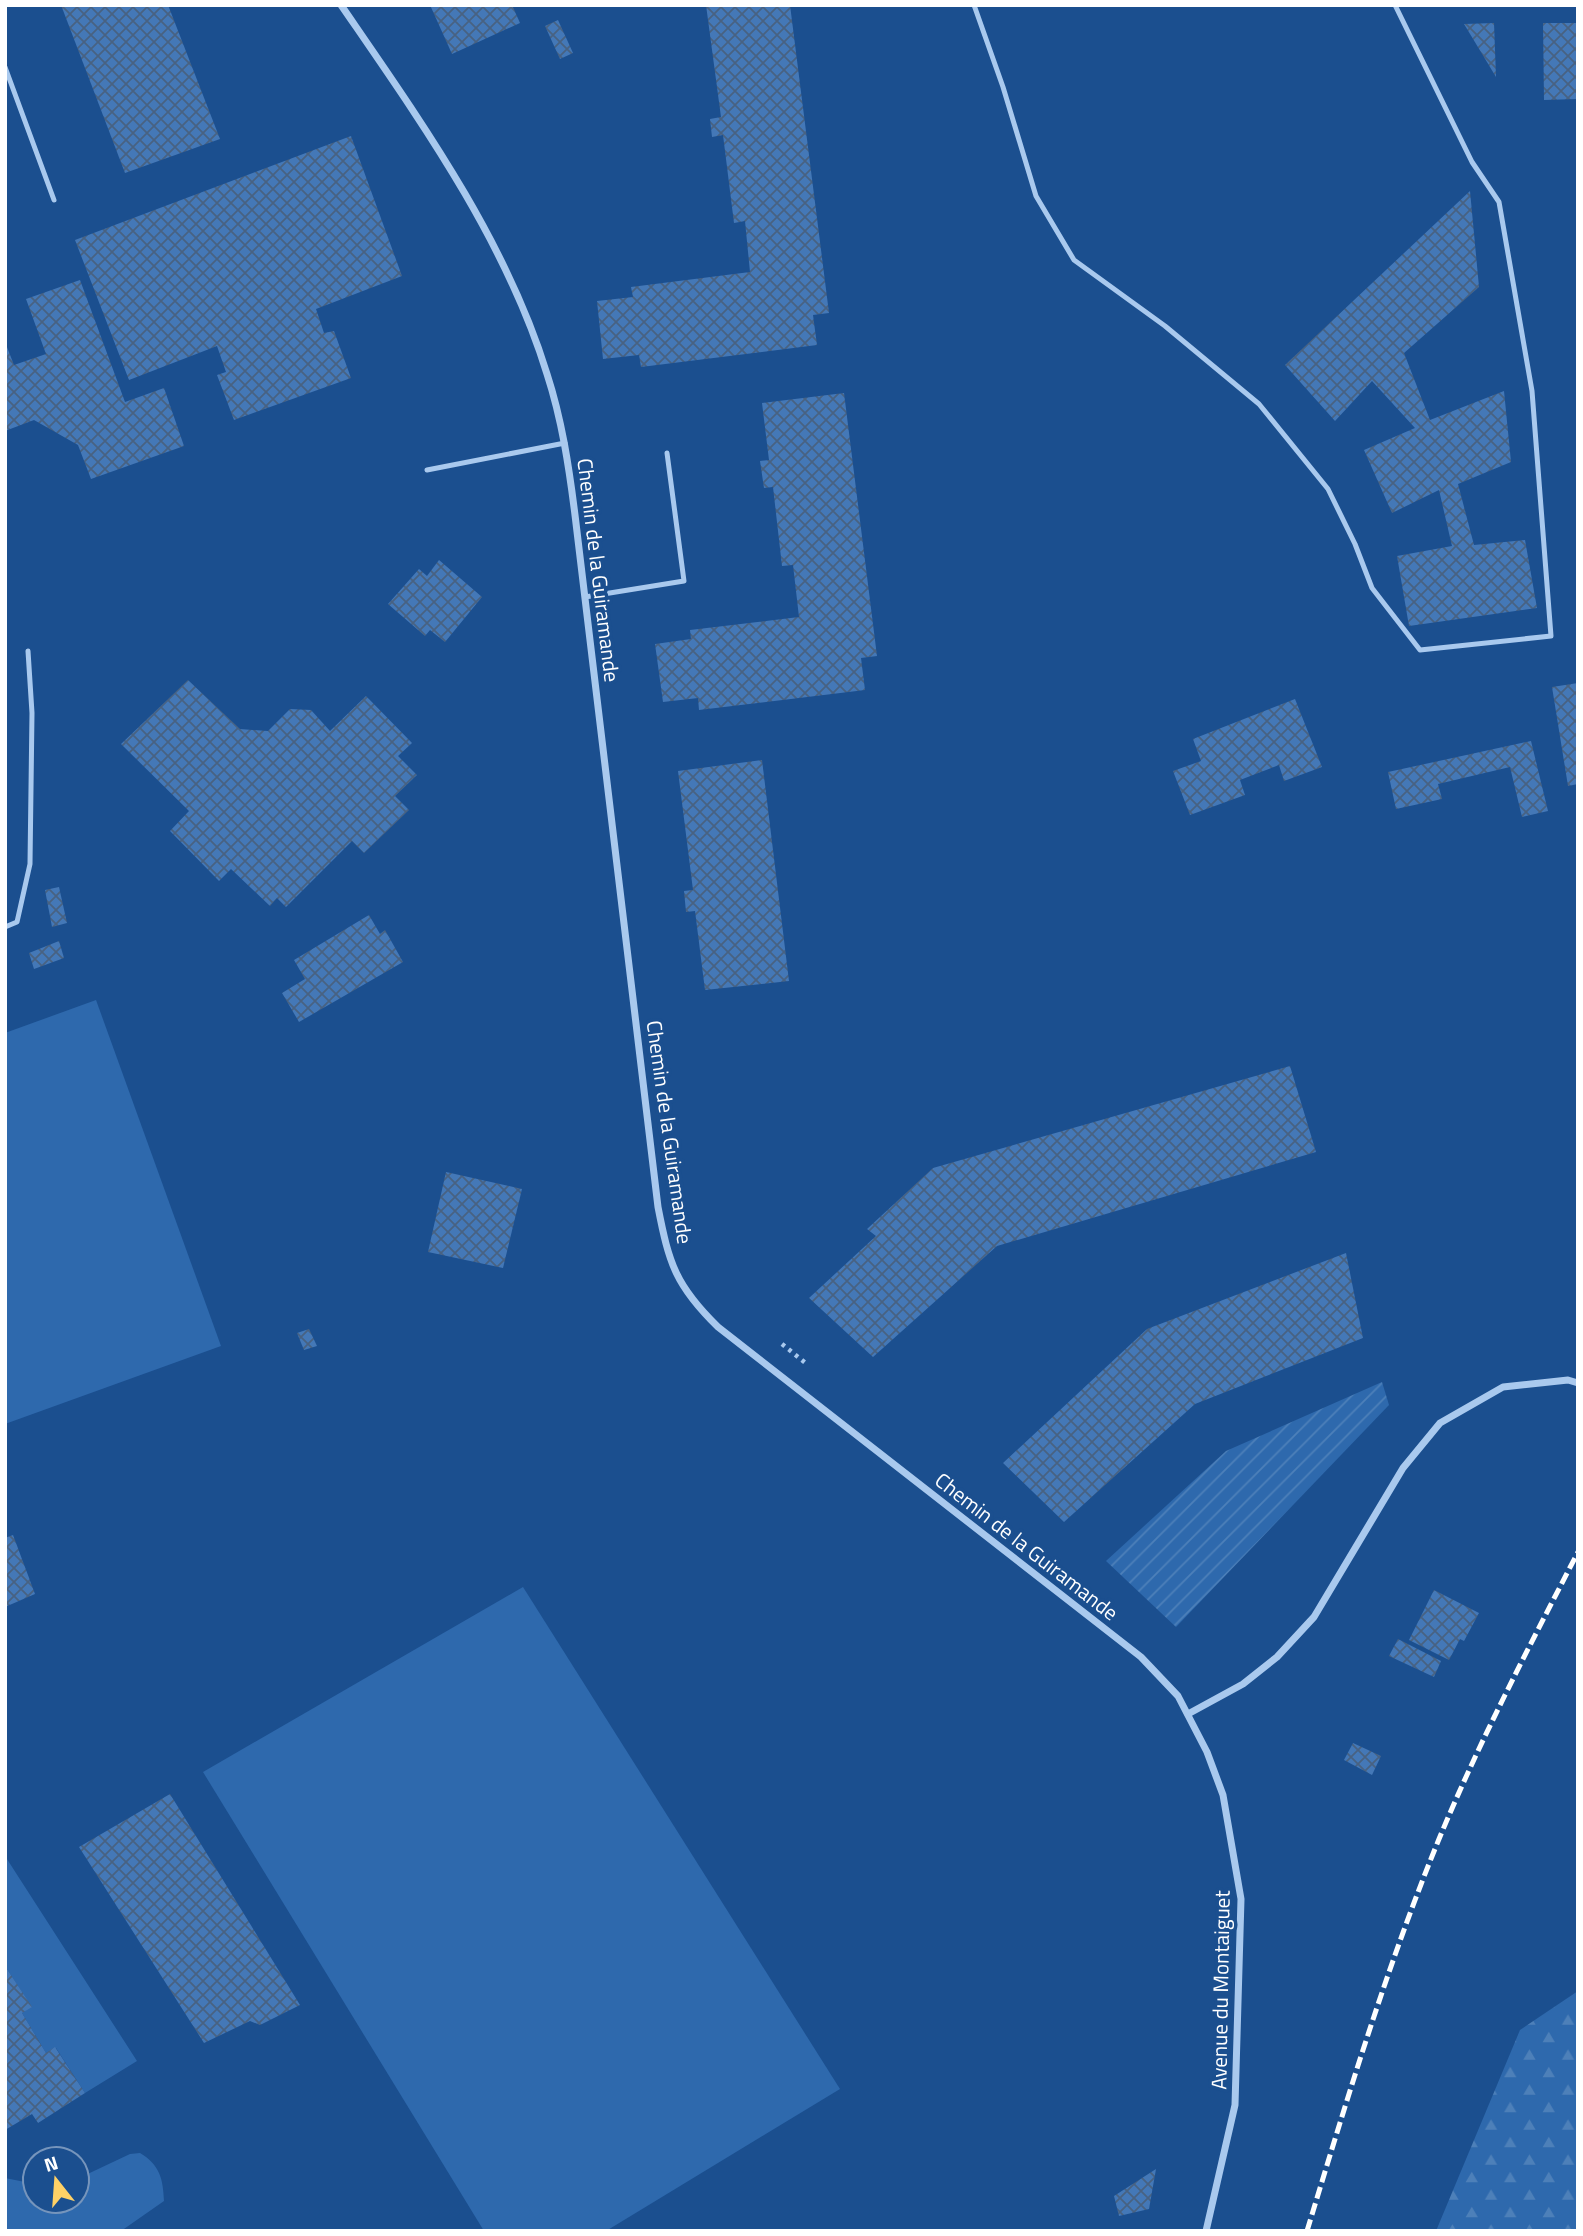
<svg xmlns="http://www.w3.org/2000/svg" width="1583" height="2236" font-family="'Titillium Web',sans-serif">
	<defs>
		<pattern id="forest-firs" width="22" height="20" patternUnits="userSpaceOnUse" patternTransform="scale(1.75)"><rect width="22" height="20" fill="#2e69ad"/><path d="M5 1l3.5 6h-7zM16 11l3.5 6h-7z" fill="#4d80b9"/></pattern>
		<pattern id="garden-furrows" width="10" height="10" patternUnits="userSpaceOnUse" patternTransform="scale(1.75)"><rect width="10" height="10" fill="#2e69ad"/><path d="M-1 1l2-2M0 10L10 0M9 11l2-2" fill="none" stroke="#4d80b9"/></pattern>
		<pattern id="building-cross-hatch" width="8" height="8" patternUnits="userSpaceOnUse" patternTransform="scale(1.75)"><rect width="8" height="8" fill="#4478b7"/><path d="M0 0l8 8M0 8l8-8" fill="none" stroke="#486282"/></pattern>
	</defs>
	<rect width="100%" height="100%" fill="#1b4f8f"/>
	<!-- grass -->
	<g fill="#2e69ad">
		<polygon points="96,1000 221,1346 5,1424 5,1033"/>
		<polygon points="523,1587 840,2089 606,2231 484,2231 203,1772"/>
		<polygon points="5,1856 137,2061 85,2093 56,2048 46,2053 22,2013 31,2006 5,1966"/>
		<path d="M140,2153C160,2165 163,2179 164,2201L121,2231H5V2178L35,2184V2201H77V2179L130,2154Z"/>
	</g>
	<!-- forest -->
	<polygon fill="url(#forest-firs)" points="1578,1991 1578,2231 1436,2231 1520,2030"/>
	<!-- garden -->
	<polygon fill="url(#garden-furrows)" points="1382,1382 1389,1405 1176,1627 1106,1561 1226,1451"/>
	<!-- building -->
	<g fill="url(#building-cross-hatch)">
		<polygon points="61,5 168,5 220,139 125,173"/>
		<polygon points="430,5 512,5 520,23 452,54"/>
		<polygon points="706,5 790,5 829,313 813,315 817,345 641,367 639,355 603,359 597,301 633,297 631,287 750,272 745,221 734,223 723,135 712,137 710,119 721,117"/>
		<polygon points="558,20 573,53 560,59 545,26"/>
		<polygon points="1494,23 1496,77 1464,24"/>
		<polygon points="1543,23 1578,23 1578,99 1544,100"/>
		<polygon points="351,136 402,276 316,309 324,333 334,331 351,378 234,420 217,375 226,372 217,346 129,380 75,240"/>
		<polygon points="1470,191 1479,287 1404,353 1430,420 1504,391 1511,462 1458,484 1474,545 1525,540 1537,608 1409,626 1397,556 1452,546 1439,490 1392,513 1364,450 1415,428 1372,381 1335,421 1285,365"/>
		<polygon points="80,280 125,402 164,388 184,446 91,479 78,445 34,420 5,431 5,342 14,365 46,354 26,299"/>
		<polygon points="844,393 877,656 861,658 865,690 699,710 698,698 663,702 655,644 691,639 690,630 799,617 793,565 782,566 773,487 764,488 760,461 769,460 762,403"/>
		<polygon points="439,560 482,597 445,642 430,630 425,636 388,604 419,569 427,576"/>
		<polygon points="188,680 240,729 268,731 290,709 311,710 330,731 366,696 412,743 398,756 417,775 395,796 409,810 364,853 352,841 286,907 277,898 270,906 231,869 219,881 170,831 189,811 121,744"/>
		<polygon points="1578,683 1578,784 1568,786 1552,687"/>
		<polygon points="1295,699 1322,767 1284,781 1279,765 1240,780 1245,795 1190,815 1173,771 1201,761 1193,739"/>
		<polygon points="1531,741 1548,811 1522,817 1510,767 1438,784 1442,799 1396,809 1388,772"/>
		<polygon points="762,760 789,981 705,990 695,911 686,912 684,891 693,890 678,771"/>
		<polygon points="59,887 67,923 52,927 45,890"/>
		<polygon points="369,915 380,934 385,930 403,962 299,1022 282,993 305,979 294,960"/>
		<polygon points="59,941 64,958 34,969 29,953"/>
		<polygon points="1290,1066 1316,1152 997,1246 873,1357 809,1298 876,1236 867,1229 933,1168"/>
		<polygon points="446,1172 522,1189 503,1268 428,1252"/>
		<polygon points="1346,1253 1363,1338 1195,1404 1064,1522 1003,1463 1147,1329"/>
		<polygon points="309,1329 317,1346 304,1350 297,1333"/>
		<polygon points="13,1535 35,1594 5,1607 5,1538"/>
		<polygon points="1434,1590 1479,1613 1464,1641 1460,1639 1449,1660 1409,1640"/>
		<polygon points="1398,1639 1441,1661 1434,1677 1389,1656"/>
		<polygon points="1353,1743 1381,1756 1372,1775 1344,1760"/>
		<polygon points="170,1794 300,2005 260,2025 250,2021 204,2043 79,1847"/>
		<polygon points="5,1966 32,2007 22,2013 46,2053 55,2047 85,2093 38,2123 32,2114 5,2130"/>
		<polygon points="1156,2169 1149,2209 1119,2216 1114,2196"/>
	</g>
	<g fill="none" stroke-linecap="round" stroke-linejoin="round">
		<!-- path -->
		<polyline stroke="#a9c9ee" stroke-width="4.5" stroke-dasharray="3.5 5" stroke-linecap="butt" points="782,1344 808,1365"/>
		<!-- lane -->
		<g stroke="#a9c9ee" stroke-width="5">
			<polyline points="974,5 1003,87 1036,196 1074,260 1165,326 1259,404 1328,489 1355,544 1372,588 1420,650 1551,636 1532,391 1499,202 1472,162 1395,5"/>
			<polyline points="5,67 54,200"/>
			<polyline points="427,470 565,443"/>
			<polyline points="585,597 684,581 667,453"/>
			<polyline points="5,927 17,922 30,864 32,713 28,651"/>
		</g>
		<!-- street -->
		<g stroke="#a9c9ee" stroke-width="7">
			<path d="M341,5C420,120 506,240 547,374C562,420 569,467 575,515L658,1207C669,1264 676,1286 718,1327L1141,1657L1178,1696L1207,1752L1223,1795L1241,1899L1235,2105L1206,2231"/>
			<polyline points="1188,1714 1243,1684 1277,1657 1314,1617 1403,1468 1440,1423 1503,1387 1568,1380 1578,1383"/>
		</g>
		<!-- rail -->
		<path stroke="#fff" stroke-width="5" stroke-dasharray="12 5" stroke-linecap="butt" d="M1307,2231C1347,2099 1387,1966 1439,1839C1480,1740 1529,1647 1578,1552"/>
	</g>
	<g text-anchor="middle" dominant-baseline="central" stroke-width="7" stroke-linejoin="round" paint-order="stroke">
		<!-- street labels -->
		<g font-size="21" fill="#fff" stroke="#1b4f8f">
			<text transform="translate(599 570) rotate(83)">Chemin de la Guiramande</text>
			<text transform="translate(670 1132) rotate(82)">Chemin de la Guiramande</text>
			<text transform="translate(1027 1546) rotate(38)">Chemin de la Guiramande</text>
			<text transform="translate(1220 1990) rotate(-89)">Avenue du Montaiguet</text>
		</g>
	</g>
	<!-- border -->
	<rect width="1583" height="2236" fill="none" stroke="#ffffff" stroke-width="14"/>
	<!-- north arrow -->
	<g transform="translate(56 2180) rotate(343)"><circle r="33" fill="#1b4f8f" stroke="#7695bc" stroke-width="2"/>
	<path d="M0-5L12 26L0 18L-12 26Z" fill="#ffd166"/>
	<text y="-10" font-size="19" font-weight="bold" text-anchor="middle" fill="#ffffff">N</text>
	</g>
</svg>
